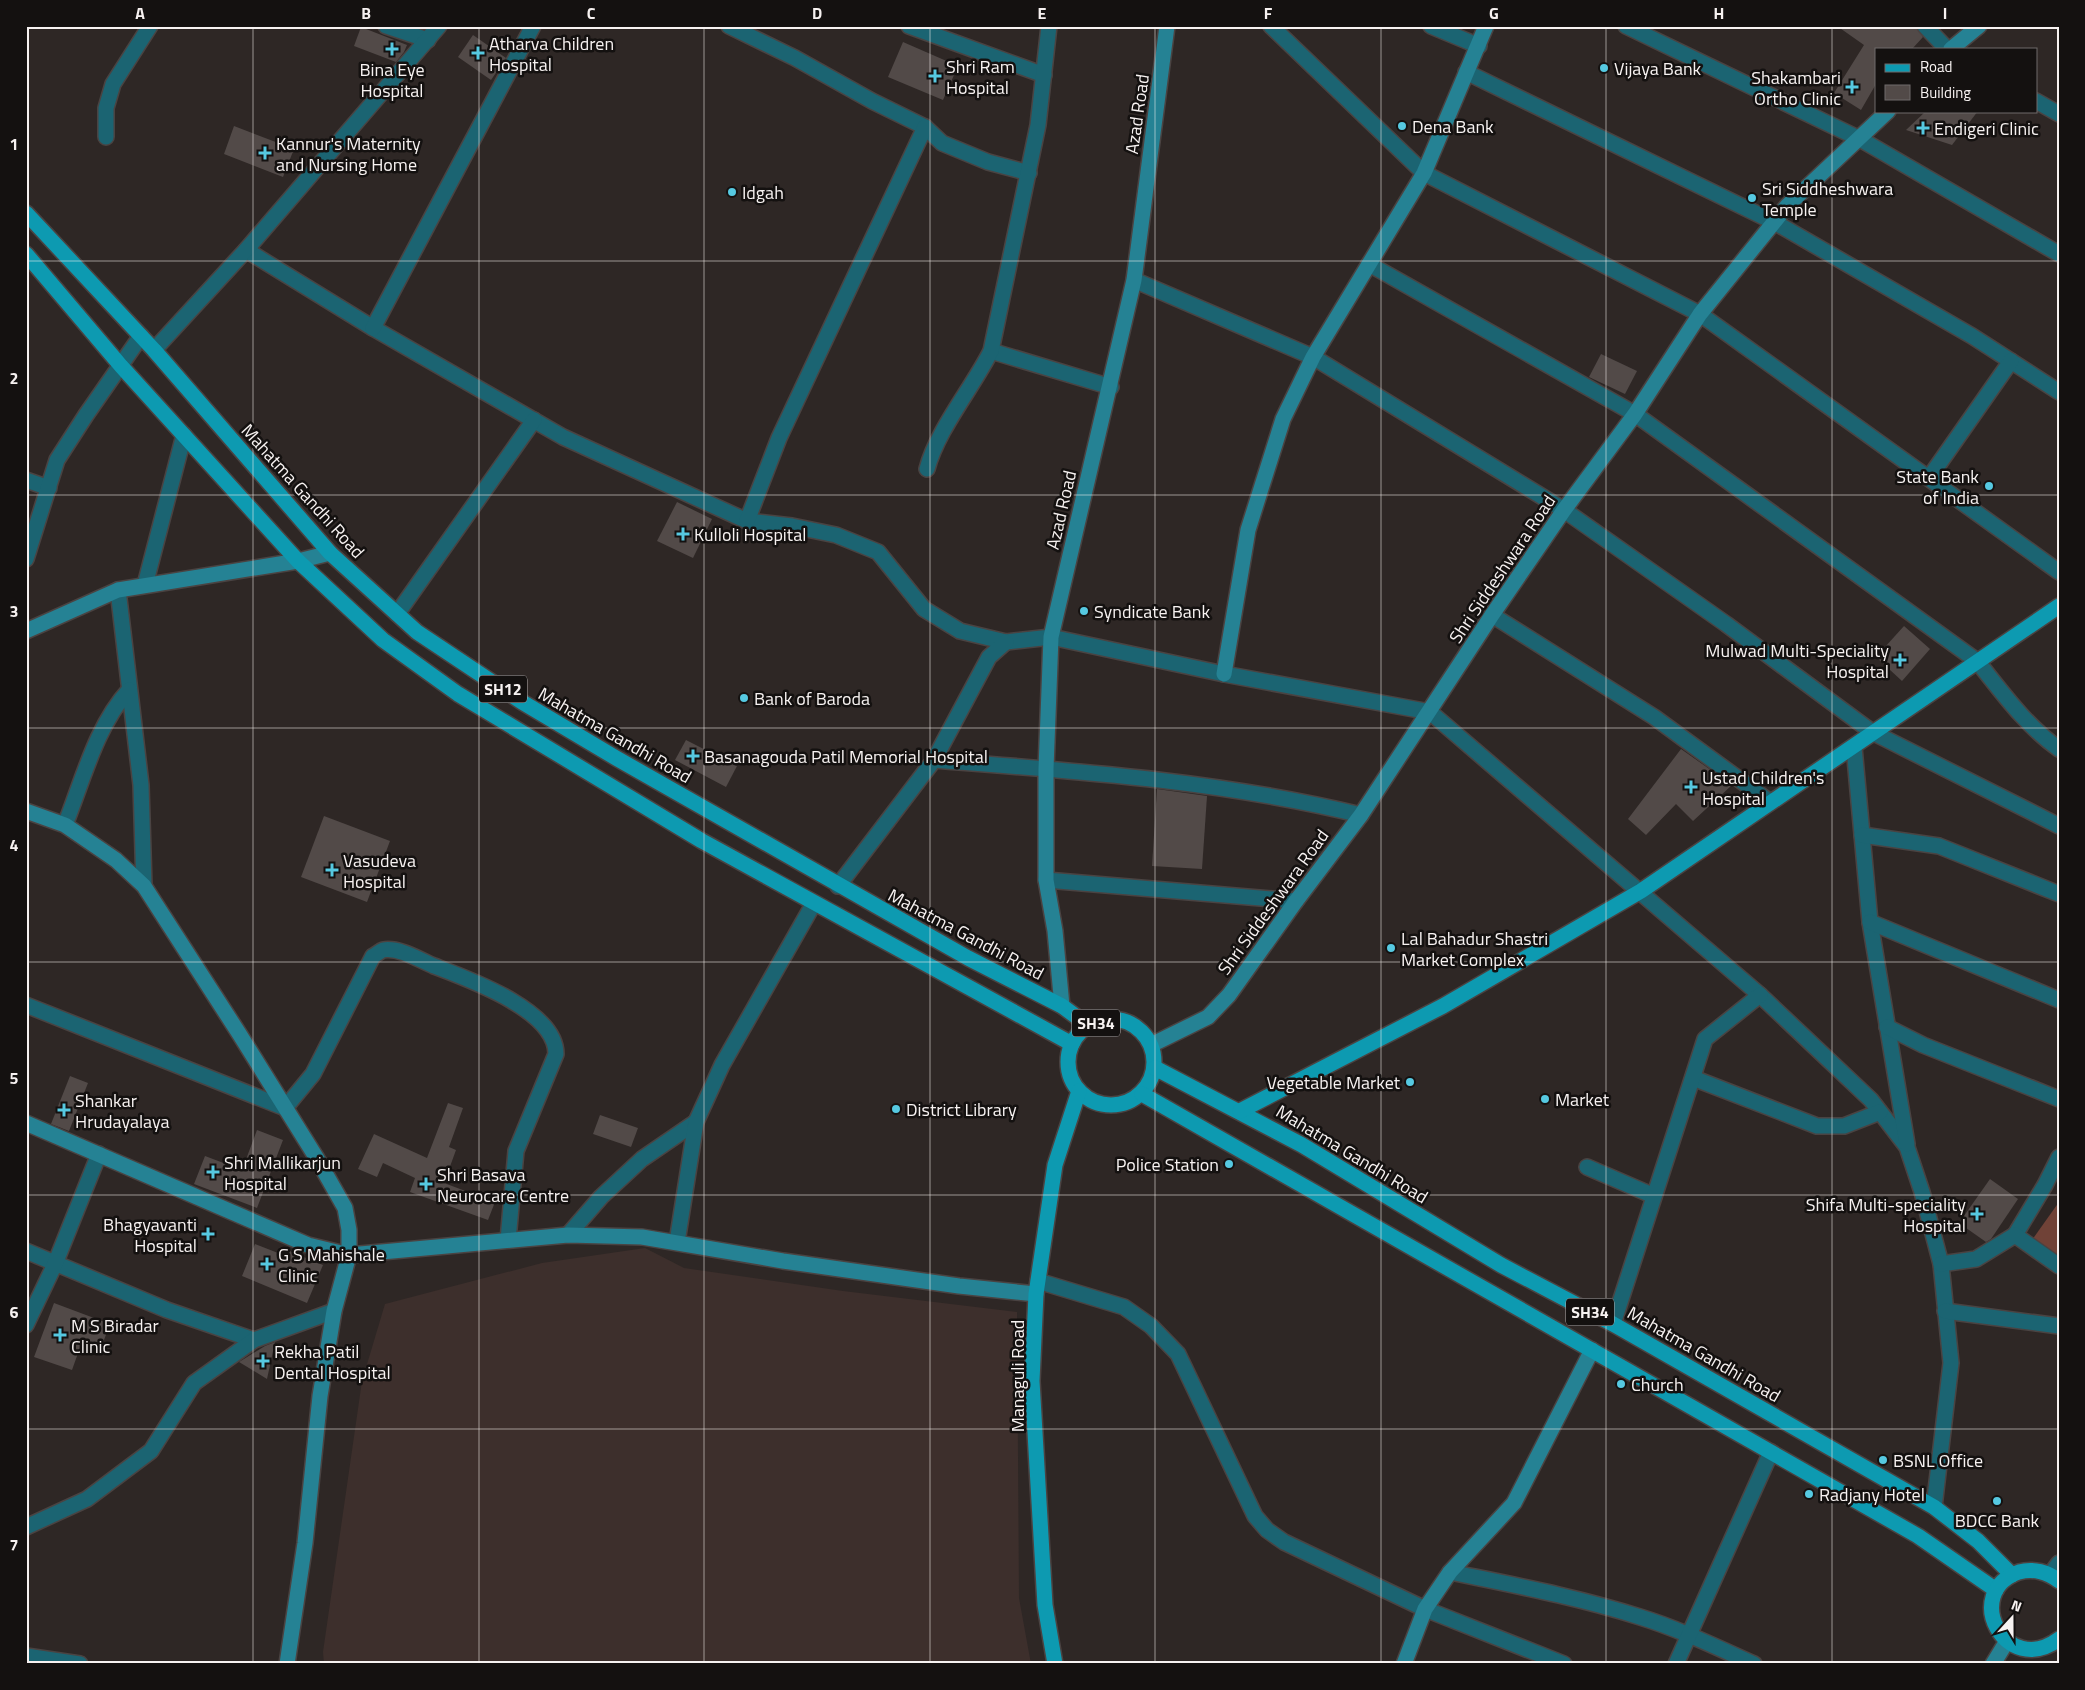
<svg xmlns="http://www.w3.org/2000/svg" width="2085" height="1690" font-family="'Titillium Web',sans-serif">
	<rect width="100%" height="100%" fill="#2e2725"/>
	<!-- built -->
	<polygon fill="#3d2f2c" points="645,1248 684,1268 843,1291 1017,1312 1019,1598 1031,1664 324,1664 323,1652 362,1381 385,1304 542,1263"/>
	<!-- green -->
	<polygon fill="#704237" points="2059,1202 2059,1258 2032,1240"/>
	<!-- building -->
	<g fill="#524a48">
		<polygon points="1837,26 1916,26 1923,37 1912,49 1876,49 1876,84 1861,110 1834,93 1864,45"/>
		<polygon points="361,27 407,45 404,52 396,62 354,46"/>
		<polygon points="473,35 506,58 491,80 458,57"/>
		<polygon points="903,42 958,66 943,100 888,77"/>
		<polygon points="1926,111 1978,111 1952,145 1906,130"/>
		<polygon points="234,126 294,149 283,177 224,154"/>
		<polygon points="1601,354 1637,371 1625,394 1589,377"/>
		<polygon points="677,502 712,519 693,558 657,541"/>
		<polygon points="1904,626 1930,649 1902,681 1876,657"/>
		<polygon points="686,740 737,766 726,787 675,760"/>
		<polygon points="1681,749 1732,785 1693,821 1676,804 1646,835 1628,819"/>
		<polygon points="1157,789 1207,796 1202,869 1152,866"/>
		<polygon points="324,816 390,841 367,902 301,877"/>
		<polygon points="70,1076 88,1083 69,1131 51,1124"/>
		<polygon points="448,1103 463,1108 449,1147 456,1150 444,1183 495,1202 488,1220 410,1192 415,1178 383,1163 377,1177 358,1169 374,1134 427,1158"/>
		<polygon points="600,1115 638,1128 631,1147 593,1134"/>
		<polygon points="257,1130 283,1140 257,1208 194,1184 205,1156 242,1170"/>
		<polygon points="1990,1179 2018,1199 1991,1239 1986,1242 1959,1223"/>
		<polygon points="255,1244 278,1253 280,1247 323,1265 307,1303 242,1276"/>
		<polygon points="54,1303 110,1324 101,1348 82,1342 72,1370 34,1357"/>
		<polygon points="275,1342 267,1379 239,1362 265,1346"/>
	</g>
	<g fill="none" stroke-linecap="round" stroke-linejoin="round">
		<defs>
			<g id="street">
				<polyline points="386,26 428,40"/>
				<polyline points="729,26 795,58 872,101 925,127 942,143 988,162 1029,173"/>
				<polyline points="909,26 1044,75"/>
				<polyline points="1271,26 1424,173 1700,314 2059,572"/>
				<polyline points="1431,26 1479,46"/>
				<polyline points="1626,26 1860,139 2059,254"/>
				<polyline points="1925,26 1947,49"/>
				<polyline points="1466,72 1776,223 1972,336 2059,392"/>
				<polyline points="2036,101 2059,114"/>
				<polyline points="106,137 106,108 113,84 150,26"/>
				<polyline points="246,250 373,328 563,437 747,521 792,526 836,535 878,552 924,609 960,631 1006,642 1051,637 1224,674 1430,712 1760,995 1871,1100 1907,1147 1922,1192 1941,1264 1951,1363 1934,1507"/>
				<path d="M1369,264L1635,414L1977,661C2002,692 2026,726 2059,749"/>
				<polyline points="1134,280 1313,357 1564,510 1726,624 1872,732 2059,826"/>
				<polyline points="373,328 533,26"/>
				<polyline points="154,350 246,250 439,26"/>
				<polyline points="991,351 1111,387"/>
				<path d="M927,469C937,430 973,387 991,351L1038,125L1049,26"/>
				<polyline points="1929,478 2011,361"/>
				<polyline points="26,480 49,488"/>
				<polyline points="747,521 779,438 925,127"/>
				<polyline points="26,559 57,460 86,415 141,336"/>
				<polyline points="145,585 184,435"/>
				<polyline points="118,590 141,785 144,886"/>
				<polyline points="397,614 534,420"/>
				<polyline points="1492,615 1654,717 1770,802"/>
				<polyline points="1854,747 1870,922 1907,1144"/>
				<path d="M934,760C1076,771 1222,781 1361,815"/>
				<path d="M65,825C83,780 96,726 129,690"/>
				<polyline points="1862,835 1939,846 2059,894"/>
				<polyline points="1046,880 1296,901"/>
				<polyline points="838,886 934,760 989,657 1006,642"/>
				<polyline points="1870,922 2059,1000"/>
				<path d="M26,1005L285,1108L313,1074L373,956C376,955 380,951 383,950C399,947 420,960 434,966C468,979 556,1010 556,1054L516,1151L508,1240"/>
				<polyline points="1887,1027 1923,1045 2059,1099"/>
				<polyline points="1693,1078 1817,1126 1844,1126 1880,1112"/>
				<polyline points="1587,1167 1654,1196"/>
				<polyline points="568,1235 601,1197 642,1159 696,1122"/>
				<polyline points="2015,1235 2045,1185 2059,1157"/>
				<polyline points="677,1242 696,1122 722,1065 814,903"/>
				<polyline points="26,1251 167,1310 254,1340"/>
				<polyline points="1941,1264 1976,1259 2015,1235 2059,1266"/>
				<polyline points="1038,1281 1124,1307 1151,1326 1178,1354 1255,1516 1267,1530 1284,1542 1425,1609 1564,1664"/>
				<polyline points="1945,1311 2059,1326"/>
				<polyline points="1613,1324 1705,1039 1760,995"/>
				<polyline points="26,1325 55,1264 99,1154"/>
				<polyline points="26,1527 87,1499 151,1451 194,1383 254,1340 334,1311"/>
				<path d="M1450,1572C1513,1585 1578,1597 1640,1617C1679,1629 1716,1647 1754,1664"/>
				<polyline points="2050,1575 2059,1563"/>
				<polyline points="26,1656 80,1664"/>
				<polyline points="1676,1664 1771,1452"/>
			</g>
			<g id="secondary">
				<polyline points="1951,49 1979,26"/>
				<polyline points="26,631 118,590 298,561 330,553"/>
				<polyline points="1224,674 1248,530 1283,419 1313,357 1424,173 1486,26"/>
				<polyline points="26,811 65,825 116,860 144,886 240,1035 316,1157 345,1208 349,1230 349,1255 334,1311 320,1396 305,1543 287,1664"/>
				<polyline points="1062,1006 1055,931 1046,880 1046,769 1051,637 1134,280 1167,26"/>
				<polyline points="1151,1045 1208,1017 1229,995 1296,901 1361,815 1492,615 1564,510 1635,414 1700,314 1787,206 1888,111"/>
				<polyline points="26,1123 308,1245 349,1255 568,1235 642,1237 783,1261 959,1286 1036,1294"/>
				<polyline points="1404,1664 1425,1609 1450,1572 1514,1503 1592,1350"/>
				<polyline points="1993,1664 2007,1641"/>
			</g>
			<g id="primary">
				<polyline points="26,213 154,350 330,553 417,632 522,702 616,758 968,958 1062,1006 1089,1026"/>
				<polyline points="26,254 121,366 298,561 383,640 458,694 702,841 1072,1044"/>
				<circle cx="1111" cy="1062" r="43"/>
				<polyline points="1155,1068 1302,1145 1501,1265 1613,1324 1934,1507 1978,1541 2012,1575"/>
				<polyline points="1142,1094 1918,1536 1996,1590"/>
				<polyline points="1240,1111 1443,1006 1641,891 2059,606"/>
				<path d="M2059,1581C2048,1572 2033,1568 2019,1572C1961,1592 2005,1679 2059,1639"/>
				<polyline points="1055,1664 1045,1605 1032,1381 1036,1294 1055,1165 1079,1091"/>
			</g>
		</defs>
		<!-- street casing -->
		<use href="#street" stroke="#4a4342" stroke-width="18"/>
		<!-- secondary casing -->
		<use href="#secondary" stroke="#4a4342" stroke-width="18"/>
		<!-- primary casing -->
		<use href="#primary" stroke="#4a4342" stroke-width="18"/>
		<!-- street -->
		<use href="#street" stroke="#1b6472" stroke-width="15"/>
		<!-- secondary -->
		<use href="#secondary" stroke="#258294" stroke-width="15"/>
		<!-- primary -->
		<use href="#primary" stroke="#0d9ab1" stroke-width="15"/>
	</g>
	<!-- grid -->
	<path fill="none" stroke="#f7f2f1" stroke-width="1" stroke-opacity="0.55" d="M253,26V1664M479,26V1664M704,26V1664M930,26V1664M1155,26V1664M1381,26V1664M1606,26V1664M1832,26V1664M26,261H2059M26,495H2059M26,728H2059M26,962H2059M26,1195H2059M26,1429H2059"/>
	<!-- markers -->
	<g fill="#56c9e1" stroke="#141110" stroke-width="2">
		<path d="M389.5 41.5h5v5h5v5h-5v5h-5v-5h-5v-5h5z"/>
		<path d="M475.5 45.5h5v5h5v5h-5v5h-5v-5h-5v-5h5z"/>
		<circle cx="1604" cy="68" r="5"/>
		<path d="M932.5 68.5h5v5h5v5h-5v5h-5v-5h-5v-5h5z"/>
		<path d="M1849.5 79.5h5v5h5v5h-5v5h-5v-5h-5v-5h5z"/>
		<circle cx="1402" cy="126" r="5"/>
		<path d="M1920.5 120.5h5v5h5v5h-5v5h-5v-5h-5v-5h5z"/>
		<path d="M262.5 145.5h5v5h5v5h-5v5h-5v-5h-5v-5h5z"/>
		<circle cx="732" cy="192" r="5"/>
		<circle cx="1752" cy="198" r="5"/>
		<circle cx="1989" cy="486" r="5"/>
		<path d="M680.5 526.5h5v5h5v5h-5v5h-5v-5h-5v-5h5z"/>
		<circle cx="1084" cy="611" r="5"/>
		<path d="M1897.5 652.5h5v5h5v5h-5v5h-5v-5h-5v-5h5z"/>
		<circle cx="744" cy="698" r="5"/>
		<path d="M690.5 748.5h5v5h5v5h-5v5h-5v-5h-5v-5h5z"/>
		<path d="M1688.5 779.5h5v5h5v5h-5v5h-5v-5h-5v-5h5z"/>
		<path d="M329.5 862.5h5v5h5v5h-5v5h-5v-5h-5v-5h5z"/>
		<circle cx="1391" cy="948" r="5"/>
		<circle cx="1410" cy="1082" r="5"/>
		<circle cx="1545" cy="1099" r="5"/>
		<circle cx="896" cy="1109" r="5"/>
		<path d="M61.5 1102.5h5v5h5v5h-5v5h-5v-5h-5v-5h5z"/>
		<circle cx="1229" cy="1164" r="5"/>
		<path d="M210.5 1164.5h5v5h5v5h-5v5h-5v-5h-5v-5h5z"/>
		<path d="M423.5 1176.5h5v5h5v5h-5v5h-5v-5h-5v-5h5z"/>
		<path d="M1974.5 1206.5h5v5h5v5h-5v5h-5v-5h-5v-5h5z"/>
		<path d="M205.5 1226.5h5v5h5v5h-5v5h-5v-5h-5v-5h5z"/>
		<path d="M264.5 1256.5h5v5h5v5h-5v5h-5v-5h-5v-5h5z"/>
		<path d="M57.5 1327.5h5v5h5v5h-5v5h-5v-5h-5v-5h5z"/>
		<path d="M260.5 1353.5h5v5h5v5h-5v5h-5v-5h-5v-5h5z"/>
		<circle cx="1621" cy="1384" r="5"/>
		<circle cx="1883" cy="1460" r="5"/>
		<circle cx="1809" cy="1494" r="5"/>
		<circle cx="1997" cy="1501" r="5"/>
	</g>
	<g text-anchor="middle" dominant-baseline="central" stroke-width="5" stroke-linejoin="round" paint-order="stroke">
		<!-- shield labels -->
		<g fill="#141110" stroke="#b3aeae" stroke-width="1">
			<rect x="479" y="675.5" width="48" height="27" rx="4"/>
			<rect x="1072" y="1009.5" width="48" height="27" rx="4"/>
			<rect x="1566" y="1298.5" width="48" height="27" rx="4"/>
		</g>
		<g font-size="16" font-weight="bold" fill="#f7f2f1">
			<text x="503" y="689">SH12</text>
			<text x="1096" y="1023">SH34</text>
			<text x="1590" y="1312">SH34</text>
		</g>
		<!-- poi labels -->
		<g font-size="18" fill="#f7f2f1" stroke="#141110" text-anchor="start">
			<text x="489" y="43">Atharva Children<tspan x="489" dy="21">Hospital</tspan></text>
			<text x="946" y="66">Shri Ram<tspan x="946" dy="21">Hospital</tspan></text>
			<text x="1614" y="68">Vijaya Bank</text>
			<text x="392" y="69" text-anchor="middle">Bina Eye<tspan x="392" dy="21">Hospital</tspan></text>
			<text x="1841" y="77" text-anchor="end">Shakambari<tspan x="1841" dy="21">Ortho Clinic</tspan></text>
			<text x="1412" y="126">Dena Bank</text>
			<text x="1934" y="128">Endigeri Clinic</text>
			<text x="276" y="143">Kannur's Maternity<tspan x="276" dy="21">and Nursing Home</tspan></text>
			<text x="1762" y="188">Sri Siddheshwara<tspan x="1762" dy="21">Temple</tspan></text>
			<text x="742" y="192">Idgah</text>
			<text x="1979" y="476" text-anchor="end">State Bank<tspan x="1979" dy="21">of India</tspan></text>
			<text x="694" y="534">Kulloli Hospital</text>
			<text x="1094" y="611">Syndicate Bank</text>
			<text x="1889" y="650" text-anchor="end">Mulwad Multi-Speciality<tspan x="1889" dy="21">Hospital</tspan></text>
			<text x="754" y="698">Bank of Baroda</text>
			<text x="704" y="756">Basanagouda Patil Memorial Hospital</text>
			<text x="1702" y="777">Ustad Children's<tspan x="1702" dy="21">Hospital</tspan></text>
			<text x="343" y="860">Vasudeva<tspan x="343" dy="21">Hospital</tspan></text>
			<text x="1401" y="938">Lal Bahadur Shastri<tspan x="1401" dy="21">Market Complex</tspan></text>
			<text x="1400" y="1082" text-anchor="end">Vegetable Market</text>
			<text x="1555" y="1099">Market</text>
			<text x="75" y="1100">Shankar<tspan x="75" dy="21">Hrudayalaya</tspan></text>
			<text x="906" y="1109">District Library</text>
			<text x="224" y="1162">Shri Mallikarjun<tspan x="224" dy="21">Hospital</tspan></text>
			<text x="1219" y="1164" text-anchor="end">Police Station</text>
			<text x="437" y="1174">Shri Basava<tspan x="437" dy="21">Neurocare Centre</tspan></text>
			<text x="1966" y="1204" text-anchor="end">Shifa Multi-speciality<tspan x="1966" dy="21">Hospital</tspan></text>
			<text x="197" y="1224" text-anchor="end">Bhagyavanti<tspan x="197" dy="21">Hospital</tspan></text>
			<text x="278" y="1254">G S Mahishale<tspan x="278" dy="21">Clinic</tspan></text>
			<text x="71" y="1325">M S Biradar<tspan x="71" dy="21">Clinic</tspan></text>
			<text x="274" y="1351">Rekha Patil<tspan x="274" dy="21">Dental Hospital</tspan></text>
			<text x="1631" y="1384">Church</text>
			<text x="1893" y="1460">BSNL Office</text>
			<text x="1819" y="1494">Radjany Hotel</text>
			<text x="1997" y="1520" text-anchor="middle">BDCC Bank</text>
		</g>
		<!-- street labels -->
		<g font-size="18" fill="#f7f2f1" stroke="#141110">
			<text transform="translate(1137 114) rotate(-82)">Azad Road</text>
			<text transform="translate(303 491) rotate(48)">Mahatma Gandhi Road</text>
			<text transform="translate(1061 510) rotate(-77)">Azad Road</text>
			<text transform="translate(1502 569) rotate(-56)">Shri Siddeshwara Road</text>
			<text transform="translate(615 735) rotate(30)">Mahatma Gandhi Road</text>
			<text transform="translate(1273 902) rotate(-54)">Shri Siddeshwara Road</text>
			<text transform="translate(966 934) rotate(28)">Mahatma Gandhi Road</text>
			<text transform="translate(1352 1154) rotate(31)">Mahatma Gandhi Road</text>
			<text transform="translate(1704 1354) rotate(30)">Mahatma Gandhi Road</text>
			<text transform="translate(1017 1376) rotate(-90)">Managuli Road</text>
		</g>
	</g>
	<!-- border -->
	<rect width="2085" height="1690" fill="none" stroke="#141110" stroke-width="55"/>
	<!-- legend -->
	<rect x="1875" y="48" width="162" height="65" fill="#141110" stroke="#6f6b6a"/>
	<rect x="1885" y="64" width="25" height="8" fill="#0d9ab1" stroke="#6f6b6a"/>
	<text x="1920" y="72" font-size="15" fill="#f7f2f1">Road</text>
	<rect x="1885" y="85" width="25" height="15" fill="#524a48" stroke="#6f6b6a"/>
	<text x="1920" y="98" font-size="15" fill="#f7f2f1">Building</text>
	<!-- north arrow -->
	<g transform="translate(2012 1618) rotate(21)" stroke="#141110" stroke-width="4" paint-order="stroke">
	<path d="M0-4L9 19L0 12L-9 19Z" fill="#f7f2f1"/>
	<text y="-8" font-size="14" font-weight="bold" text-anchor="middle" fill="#f7f2f1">N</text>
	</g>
	<rect x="28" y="28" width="2030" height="1634" fill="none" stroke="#f7f2f1" stroke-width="2"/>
	<g font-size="16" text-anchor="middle" font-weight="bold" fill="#f7f2f1">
		<text x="140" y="19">A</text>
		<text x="366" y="19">B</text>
		<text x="591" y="19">C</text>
		<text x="817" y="19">D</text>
		<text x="1042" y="19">E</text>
		<text x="1268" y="19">F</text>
		<text x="1494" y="19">G</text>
		<text x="1719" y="19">H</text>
		<text x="1945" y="19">I</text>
		<text x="14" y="150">1</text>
		<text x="14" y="384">2</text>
		<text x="14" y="617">3</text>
		<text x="14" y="851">4</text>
		<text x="14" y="1084">5</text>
		<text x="14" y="1318">6</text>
		<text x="14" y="1551">7</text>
	</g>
</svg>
